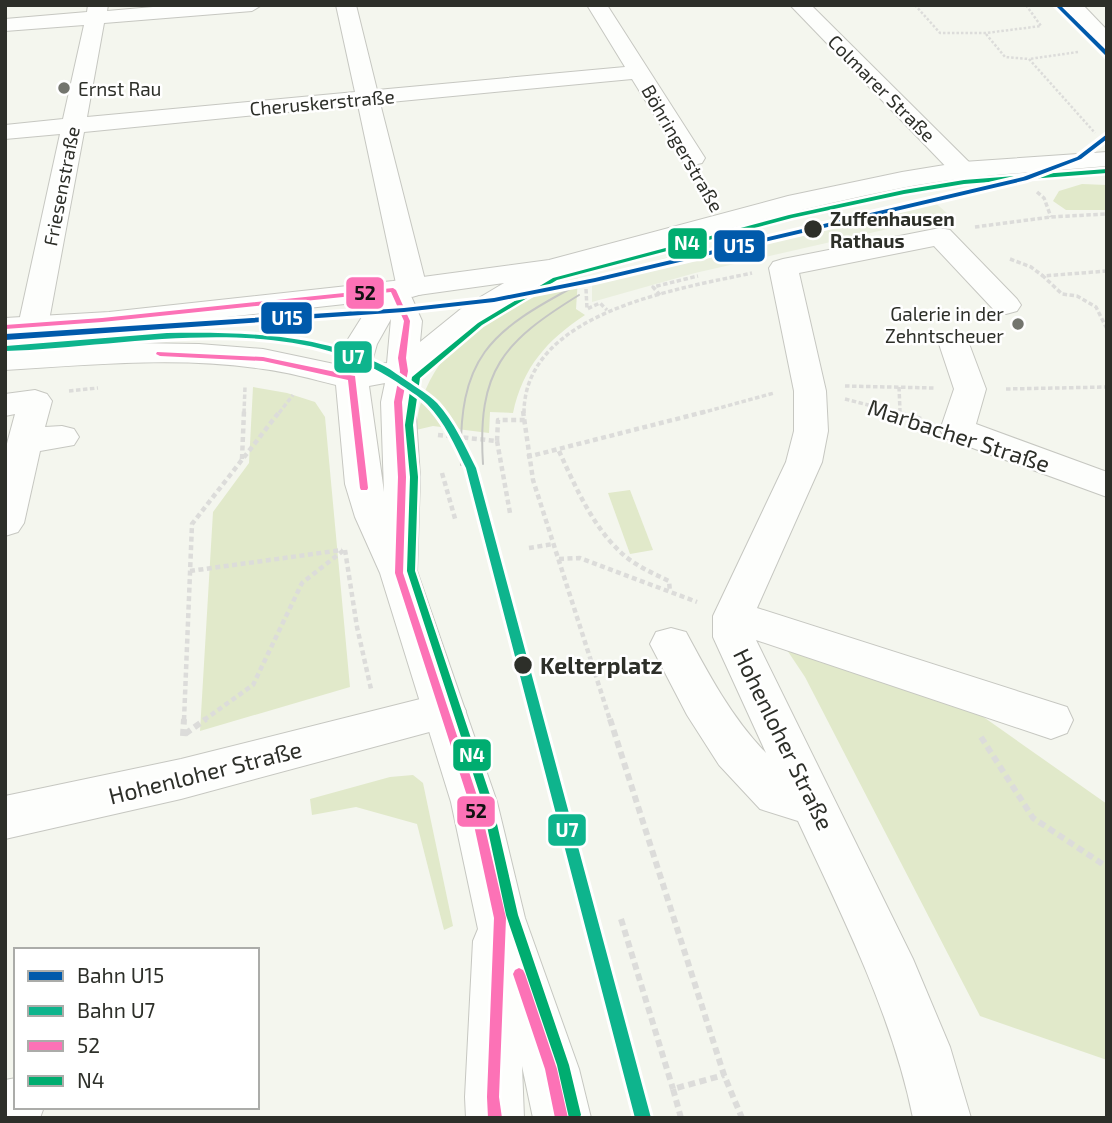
<svg xmlns="http://www.w3.org/2000/svg" width="1112" height="1123" font-family="'Exo 2',sans-serif">
	<rect width="100%" height="100%" fill="#f4f6ee"/>
	<!-- built -->
	<polygon fill="#eaefde" points="930,198 949,215 695,273 592,302 592,279 679,254 681,257"/>
	<!-- green -->
	<g fill="#e1e9ca">
		<polygon points="1033,170 1040,172 983,177 953,184 951,182 672,247 668,244 920,183"/>
		<polygon points="1082,184 1107,185 1107,210 1066,210 1053,201 1059,191"/>
		<path d="M578,278L576,309L585,315C547,340 523,367 513,413L490,412L489,433L433,426L416,430C421,356 490,309 551,279L557,283Z"/>
		<polygon points="253,387 287,393 315,402 325,417 350,687 200,731 213,512 249,463"/>
		<polygon points="630,490 653,550 630,554 608,493"/>
		<polygon points="783,644 955,697 1107,804 1107,1060 980,1016 805,677"/>
		<polygon points="413,775 423,783 453,926 444,930 417,824 356,807 312,815 310,799 390,777"/>
	</g>
	<g fill="none" stroke-linecap="round" stroke-linejoin="round">
		<defs>
			<g id="minor">
				<polygon points="88,5 108,5 107,11 176,5 262,5 252,11 104,23 87,117 355,92 336,5 356,5 377,90 625,67 587,5 607,5 705,158 702,163 693,165 684,163 632,79 380,103 427,288 422,294 412,297 402,294 397,288 358,105 84,132 48,326 44,332 33,335 22,332 18,326 60,134 5,139 5,125 63,119 84,25 5,31 5,19 87,12"/>
				<polygon points="790,5 811,5 972,165 976,170 972,175 963,178 954,175"/>
				<polygon points="1062,5 1083,5 1107,30 1107,49 1100,47"/>
				<path d="M940,228L950,230L1017,299L1021,305L1017,311L1006,314L995,311L934,246L799,273L826,391L828,431L822,462L757,608L1067,707L1073,720L1067,733L1051,739L756,640L913,959L950,1047L971,1118H913C892,1014 842,916 798,821L760,809L719,765L687,715L650,644L656,632L671,628L686,632C709,675 732,718 766,753L713,637V616L786,462L794,431V391L769,268L773,262L783,259Z"/>
				<polygon points="953,332 964,334 968,341 986,389 976,424 1107,472 1107,497 945,438 940,430 954,389 938,341 942,334"/>
				<polygon points="35,390 47,394 52,401 45,427 62,426 74,429 79,437 74,445 40,451 24,523 18,532 5,536 5,451 15,414 5,416 5,394"/>
				<polygon points="444,693 459,698 466,711 459,724 181,799 5,839 5,796 181,759"/>
				<polygon points="16,1078 16,1107 44,1107 40,1118 5,1118 5,1080"/>
			</g>
			<path id="major" d="M1107,152V166C1038,172 969,175 901,188C782,211 667,247 550,277L546,282L484,320L419,375L415,402L420,477L417,571L497,802L525,918L579,1069L591,1118H533L522,1066L524,1118H466L465,1097L473,941L478,929L451,802L380,573L355,517L345,484L336,385C312,379 288,372 263,369C178,356 90,365 5,370V350L132,343L199,344L263,349L339,365L345,344L372,301L109,330L5,336V318L109,312L393,281L549,260L788,196L902,172L963,162ZM504,283L462,308L420,342L422,321L411,296ZM391,319L387,363L371,365L377,344ZM385,383L381,402L384,492L369,386Z"/>
		</defs>
		<!-- minor casing -->
		<use href="#minor" stroke="#c6c7c1" stroke-width="2"/>
		<!-- major casing -->
		<use href="#major" stroke="#c6c7c1" stroke-width="2"/>
		<!-- path-far3 -->
		<g stroke="#dcdcda" stroke-width="2.5" stroke-dasharray="2.5 2" stroke-linecap="butt">
			<polyline points="915,5 940,33 986,33 1041,26 1026,5"/>
			<polyline points="986,34 1005,57 1029,59"/>
			<polyline points="1078,52 1029,59 1095,133"/>
		</g>
		<!-- path-far2 -->
		<g stroke="#dcdcda" stroke-width="3.5" stroke-dasharray="4.5 2.5" stroke-linecap="butt">
			<polyline points="1037,192 1044,198 1051,217"/>
			<polyline points="975,227 1051,217 1107,214"/>
			<polyline points="1010,259 1031,267 1043,276"/>
			<polyline points="1107,271 1043,276 1062,294 1077,296 1096,307 1107,329"/>
			<polyline points="586,289 587,309 600,303 607,310"/>
			<polyline points="660,295 653,287 698,276"/>
			<polyline points="845,386 934,388"/>
			<polyline points="899,387 900,411"/>
			<polyline points="1006,389 1107,387"/>
			<polyline points="69,391 98,388"/>
			<polyline points="845,399 899,413"/>
			<polyline points="244,413 245,387"/>
			<polyline points="279,413 293,395"/>
			<path d="M524,413C524,312 678,289 752,273"/>
			<polyline points="701,413 774,393"/>
		</g>
		<!-- path-far1 -->
		<g stroke="#dcdcda" stroke-width="4.5" stroke-dasharray="5 3.5" stroke-linecap="butt">
			<polyline points="523,411 533,480 610,720"/>
			<polyline points="892,411 921,419"/>
			<polyline points="438,435 497,441 498,420 525,420"/>
			<polyline points="497,441 510,513"/>
			<path d="M559,451C576,488 594,530 626,557C639,567 654,574 669,581L670,592"/>
			<polyline points="527,457 708,411"/>
			<polyline points="242,459 244,411"/>
			<polyline points="442,473 456,522"/>
			<polyline points="529,548 553,544"/>
			<polyline points="345,550 357,627 371,689"/>
			<polyline points="559,559 580,558 697,602"/>
			<polyline points="190,571 342,550"/>
			<polyline points="184,720 192,524 280,411"/>
			<polyline points="204,720 253,685 302,583 344,550"/>
		</g>
		<!-- path -->
		<g stroke="#dcdcda" stroke-width="6" stroke-dasharray="7 4.5" stroke-linecap="butt">
			<polyline points="610,719 724,1075 742,1118"/>
			<polyline points="185,734 206,719"/>
			<polyline points="183,736 184,719"/>
			<polyline points="981,737 1033,818 1107,867"/>
			<polyline points="621,919 673,1089"/>
			<polyline points="681,1118 673,1089 724,1075"/>
		</g>
		<!-- minor -->
		<use href="#minor" fill="#fdfefc" fill-rule="evenodd"/>
		<!-- major -->
		<use href="#major" fill="#fdfefc" fill-rule="evenodd"/>
		<!-- tram -->
		<g stroke="#c5c6c4" stroke-width="2">
			<path d="M483,464C477,370 503,342 579,295"/>
			<path d="M461,465C458,357 488,332 579,284"/>
		</g>
		<defs>
			<g id="bus-1">
				<polygon points="393,288 396,290 410,321 406,358 408,371 402,402 406,477 403,573 479,802 506,918 499,1097 502,1118 488,1118 487,1097 494,918 469,802 395,573 398,477 394,402 400,371 398,358 404,321 391,292 102,322 5,329 5,325 102,318"/>
				<polygon points="157,352 263,357 355,376 368,488 367,490 361,490 360,488 348,380 263,361 160,356 156,354"/>
				<polygon points="519,968 523,970 525,974 557,1069 568,1118 555,1118 545,1069 513,974 515,970"/>
			</g>
			<polygon id="bus-2" points="1107,169 1107,173 964,184 904,194 792,218 557,280 482,325 420,378 413,425 418,477 415,571 491,798 518,915 569,1065 581,1115 579,1118 569,1118 557,1065 506,915 481,798 407,571 410,477 405,425 412,377 478,323 553,278 789,215 904,190 964,180"/>
		</defs>
		<!-- bus-1 casing -->
		<use href="#bus-1" stroke="#fff" stroke-width="5"/>
		<!-- bus-2 casing -->
		<use href="#bus-2" stroke="#fff" stroke-width="5"/>
		<!-- bus-1 -->
		<use href="#bus-1" fill="#fc72b6" fill-rule="evenodd"/>
		<!-- bus-2 -->
		<use href="#bus-2" fill="#00ad70" fill-rule="evenodd"/>
		<defs>
			<g id="rail-1">
				<polygon points="1055,5 1060,5 1107,51 1107,57"/>
				<polygon points="1107,134 1107,139 1081,159 1027,180 595,282 494,302 404,312 5,340 5,334 404,308 494,298 595,278 1023,177 1077,157"/>
			</g>
			<path id="rail-2" d="M167,333C240,332 317,333 384,366C392,370 399,376 407,381C417,388 428,394 437,403C454,422 465,446 476,468L651,1118H635L466,468C455,446 445,422 427,404C419,396 407,389 397,382C287,308 129,347 5,351L6,346Z"/>
		</defs>
		<!-- rail-1 casing -->
		<use href="#rail-1" stroke="#fff" stroke-width="6"/>
		<!-- rail-2 casing -->
		<use href="#rail-2" stroke="#fff" stroke-width="6"/>
		<!-- rail-1 -->
		<use href="#rail-1" fill="#005aab" fill-rule="evenodd"/>
		<!-- rail-2 -->
		<use href="#rail-2" fill="#0eb48d" fill-rule="evenodd"/>
	</g>
	<!-- markers -->
	<g fill="#73756e" stroke="#fff" stroke-width="2.5">
		<circle cx="64" cy="88" r="7"/>
		<circle cx="1018" cy="324" r="7"/>
	</g>
	<g fill="#2d2f29" stroke="#fff" stroke-width="2.5">
		<circle cx="813" cy="229" r="10"/>
		<circle cx="523" cy="665" r="10"/>
	</g>
	<g text-anchor="middle" dominant-baseline="central" stroke-width="5" stroke-linejoin="round" paint-order="stroke">
		<!-- far-poi labels -->
		<g font-size="19" fill="#2d2f29" stroke="#fff" text-anchor="start">
			<text x="78" y="88">Ernst Rau</text>
			<text x="1004" y="313" text-anchor="end">Galerie in der<tspan x="1004" dy="22">Zehntscheuer</tspan></text>
		</g>
		<!-- far-street labels -->
		<g font-size="19" fill="#2d2f29" stroke="#fff">
			<text transform="translate(882 88) rotate(45)">Colmarer Straße</text>
			<text transform="translate(322 102) rotate(-5)">Cheruskerstraße</text>
			<text transform="translate(683 148) rotate(60)">Böhringerstraße</text>
			<text transform="translate(61 186) rotate(-79)">Friesenstraße</text>
		</g>
		<!-- far-stop labels -->
		<g font-size="19" font-weight="bold" fill="#2d2f29" stroke="#fff" text-anchor="start">
			<text x="830" y="218">Zuffenhausen<tspan x="830" dy="22">Rathaus</tspan></text>
		</g>
		<!-- street labels -->
		<g font-size="23" fill="#2d2f29" stroke="#fff">
			<text transform="translate(959 435) rotate(18)">Marbacher Straße</text>
			<text transform="translate(784 739) rotate(64)">Hohenloher Straße</text>
			<text transform="translate(205 772) rotate(-14)">Hohenloher Straße</text>
		</g>
		<!-- stop labels -->
		<g font-size="23" font-weight="bold" fill="#2d2f29" stroke="#fff" text-anchor="start">
			<text x="540" y="665">Kelterplatz</text>
		</g>
	</g>
	<g stroke="#fff" stroke-width="2.5">
		<rect x="667" y="227" width="41" height="33" rx="7" fill="#00ad70"/>
		<rect x="713" y="229" width="53" height="34" rx="7" fill="#005aab"/>
		<rect x="345" y="276" width="40" height="34" rx="7" fill="#fc72b6"/>
		<rect x="260" y="301" width="53" height="34" rx="7" fill="#005aab"/>
		<rect x="333" y="340" width="40" height="34" rx="7" fill="#0eb48d"/>
		<rect x="452" y="738" width="40" height="34" rx="7" fill="#00ad70"/>
		<rect x="456" y="795" width="40" height="33" rx="7" fill="#fc72b6"/>
		<rect x="547" y="813" width="40" height="34" rx="7" fill="#0eb48d"/>
	</g>
	<g font-size="19" text-anchor="middle" font-weight="bold" fill="#fff">
		<text x="687" y="250">N4</text>
		<text x="739" y="253">U15</text>
		<text x="287" y="325">U15</text>
		<text x="353" y="364">U7</text>
		<text x="472" y="762">N4</text>
		<text x="567" y="837">U7</text>
	</g>
	<g font-size="19" text-anchor="middle" font-weight="bold" fill="#111">
		<text x="365" y="300">52</text>
		<text x="476" y="818">52</text>
	</g>
	<!-- border -->
	<rect width="1112" height="1123" fill="none" stroke="#2d2f29" stroke-width="14"/>
	<!-- legend -->
	<rect x="14" y="948" width="245" height="161" fill="#ffffff" stroke="#abaca9" stroke-width="2"/>
	<rect x="28" y="971" width="35" height="10" fill="#005aab" stroke="#abaca9" stroke-width="2"/>
	<text x="77" y="983" font-size="21" fill="#2d2f29">Bahn U15</text>
	<rect x="28" y="1006" width="35" height="10" fill="#0eb48d" stroke="#abaca9" stroke-width="2"/>
	<text x="77" y="1018" font-size="21" fill="#2d2f29">Bahn U7</text>
	<rect x="28" y="1041" width="35" height="10" fill="#fc72b6" stroke="#abaca9" stroke-width="2"/>
	<text x="77" y="1053" font-size="21" fill="#2d2f29">52</text>
	<rect x="28" y="1076" width="35" height="10" fill="#00ad70" stroke="#abaca9" stroke-width="2"/>
	<text x="77" y="1088" font-size="21" fill="#2d2f29">N4</text>
</svg>
